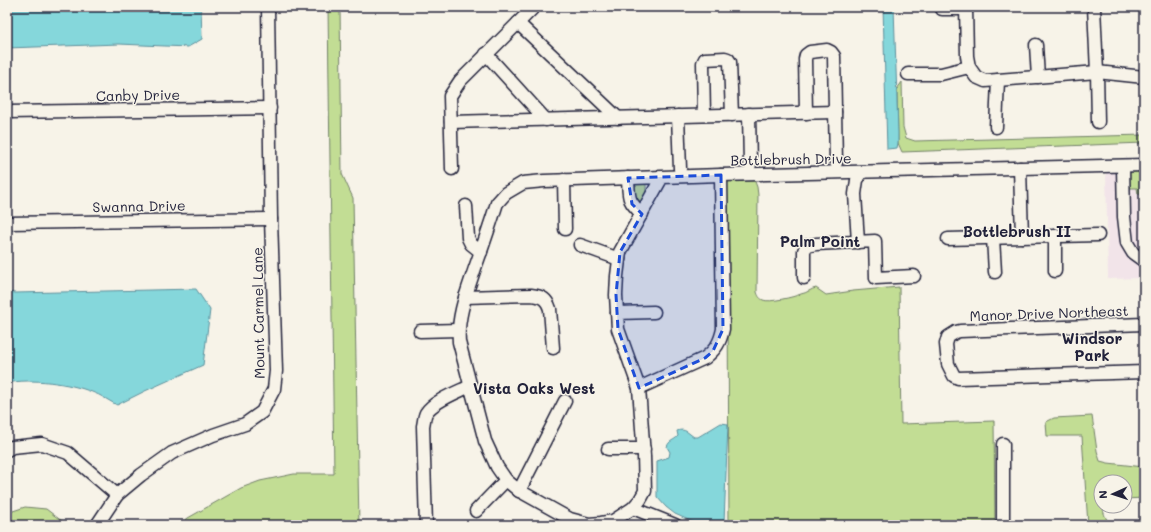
<svg xmlns="http://www.w3.org/2000/svg" width="1151" height="532" font-family="Mali,sans-serif">
	<rect width="100%" height="100%" fill="#f7f3e8"/>
	<filter id="ink" filterUnits="userSpaceOnUse"><feTurbulence type="fractalNoise" baseFrequency=".025" numOctaves="2"/><feDisplacementMap in="SourceGraphic" scale="8" xChannelSelector="R" yChannelSelector="G"/><feConvolveMatrix kernelMatrix="1 2 1 2 8 2 1 2 1" color-interpolation-filters="sRGB"/></filter>
	<g filter="url(#ink)">
		<!-- built -->
		<polygon fill="#f2e4e9" points="1106,169 1144,169 1144,278 1108,279"/>
		<!-- green -->
		<g fill="#c2dd94" stroke="#728068">
			<polygon points="328,7 340,7 342,174 353,198 359,525 179,525 188,518 241,488 260,481 294,474 334,474"/>
			<polygon points="902,82 903,127 906,138 915,141 1144,135 1144,143 902,152 898,143 897,89"/>
			<polygon points="1144,167 1144,183 1141,183 1141,194 1138,194 1137,188 1129,188 1128,174 1133,168"/>
			<path d="M754,179L757,187L758,195L757,292C758,295 759,298 763,300C769,303 794,297 801,294C807,293 811,289 816,288L826,295L853,291L899,287L901,424L994,421L995,525H729L728,286L726,182L729,181Z"/>
			<path d="M646,181V198L638,206C634,200 632,188 635,182Z"/>
			<path d="M1092,416L1097,451L1100,461L1108,463L1144,467V498L1125,499V482H1101V506H1103C1103,514 1106,520 1112,525H1088L1082,436H1047L1046,422L1054,418Z"/>
			<polygon points="25,507 46,509 67,525 7,525 7,513"/>
		</g>
		<!-- water -->
		<g fill="#85d7db" stroke="#5d8f9b">
			<polygon points="7,7 201,7 202,39 188,47 119,44 7,48"/>
			<polygon points="883,7 894,7 898,132 898,143 897,148 887,149"/>
			<path d="M196,289L210,310L203,365L145,391L117,405C109,401 101,395 92,392C70,383 31,378 7,383V292L15,293Z"/>
			<path d="M721,423L728,424L724,522L723,525H700L684,518L675,514L666,507L657,497V461L669,457L670,452L667,447C669,440 674,441 678,436L677,431C685,428 688,433 694,437H698Z"/>
		</g>
		<g fill="none" stroke-linecap="round" stroke-linejoin="round">
			<defs>
				<g id="minor">
					<polyline points="966,7 967,56 969,67 976,77 985,81 1097,72 1144,77"/>
					<polyline points="1094,7 1097,72 1098,122"/>
					<polyline points="942,9 966,9"/>
					<polyline points="518,23 618,118"/>
					<polyline points="1036,45 1038,77"/>
					<polyline points="486,54 546,120"/>
					<polyline points="908,74 941,74 969,67"/>
					<polyline points="7,112 270,108"/>
					<polyline points="806,113 805,59 806,55 810,52 827,50 831,52 834,56 836,163"/>
					<polyline points="749,114 750,165"/>
					<polyline points="704,115 703,63 705,59 725,58 728,59 730,62 732,115"/>
					<polyline points="678,116 680,169"/>
					<polyline points="451,122 835,112"/>
					<polyline points="996,127 998,80"/>
					<polyline points="1123,166 1124,217 1127,243 1133,253 1144,261"/>
					<polyline points="1020,168 1022,237"/>
					<polyline points="452,169 450,96 460,81 534,7"/>
					<path d="M662,177L620,252L617,276L616,295L618,329L639,388L644,456L645,491L640,500L633,508L613,521L601,523L589,524L570,519L518,490L506,480L497,467L485,441L459,342C457,316 467,292 475,268C483,246 490,225 497,203L506,193L523,183L544,181L721,175L1144,165"/>
					<path d="M628,178C629,198 627,200 642,214"/>
					<polyline points="564,180 565,229"/>
					<polyline points="466,206 468,238 471,244 481,252"/>
					<polyline points="7,223 271,219"/>
					<polyline points="1055,236 1055,271"/>
					<polyline points="993,238 995,272"/>
					<polyline points="948,239 1098,235"/>
					<polyline points="858,242 855,194 857,180 862,172"/>
					<polyline points="580,245 619,259"/>
					<polyline points="804,278 804,251 806,246 816,244 875,241 876,278 914,276"/>
					<path d="M465,297L531,295C542,296 547,299 550,309L553,348"/>
					<polyline points="617,313 654,312"/>
					<polyline points="1144,324 960,331 956,332 948,337 946,344 948,364 954,376 958,378 1144,372"/>
					<polyline points="420,331 458,330"/>
					<path d="M639,388L705,358C716,349 720,343 723,329L721,175"/>
					<polyline points="1003,444 1003,525"/>
					<polyline points="608,449 644,449"/>
					<polyline points="7,450 12,447 42,444 68,453 117,495"/>
					<polyline points="519,491 565,401"/>
					<polyline points="633,508 675,525"/>
					<polyline points="476,511 506,480"/>
					<polyline points="97,525 117,495 141,475 172,453 213,435 245,424 262,412 274,389 276,371 271,219 268,7"/>
					<path d="M426,525L423,426C424,422 424,417 426,413C433,401 458,392 470,386"/>
				</g>
			</defs>
			<!-- minor casing -->
			<use href="#minor" stroke="#22223b" stroke-width="15"/>
			<!-- minor -->
			<use href="#minor" stroke="#f7f3e8" stroke-width="12"/>
		</g>
	</g>
	<!-- marked area -->
	<path fill="#1d4ed8" fill-opacity="0.2" stroke="#1d4ed8" stroke-width="3" stroke-dasharray="8 5" stroke-linejoin="round" d="M721,175L723,329L713,351L705,358L639,388L618,329L616,295L620,252L642,214L632,204L628,178Z"/>
	<g text-anchor="middle" dominant-baseline="central" stroke-width="3" stroke-linejoin="round" paint-order="stroke">
		<!-- street labels -->
		<g font-size="14" fill="#22223b" stroke="#f7f3e8">
			<text transform="translate(138 95) rotate(-1)">Canby Drive</text>
			<text transform="translate(791 159) rotate(-1)">Bottlebrush Drive</text>
			<text transform="translate(139 206) rotate(-1)">Swanna Drive</text>
			<text transform="translate(258 313) rotate(-91)">Mount Carmel Lane</text>
			<text transform="translate(1049 313) rotate(-2)">Manor Drive Northeast</text>
		</g>
		<!-- neighbourhood labels -->
		<g font-size="15" font-weight="bold" fill="#22223b" stroke="#f7f3e8">
			<text x="1017" y="231">Bottlebrush II</text>
			<text x="820" y="241">Palm Point</text>
			<text x="1092" y="338">Windsor<tspan x="1092" dy="17">Park</tspan></text>
			<text x="534" y="388">Vista Oaks West</text>
		</g>
	</g>
	<!-- margin -->
	<rect width="1151" height="532" fill="none" stroke="#f7f3e8" stroke-width="24"/>
	<rect x="12" y="12" width="1127" height="508" fill="none" stroke="#22223b" stroke-width="1.5" filter="url(#ink)"/>
	<!-- north arrow -->
	<g transform="translate(1113 494) rotate(267)"><circle r="19" fill="#f7f3e8" stroke="#a29fa3"/>
	<path d="M0-3L7 15L0 10L-7 15Z" fill="#22223b"/>
	<text y="-6" font-size="11" font-weight="bold" text-anchor="middle" fill="#22223b">N</text>
	</g>
</svg>
